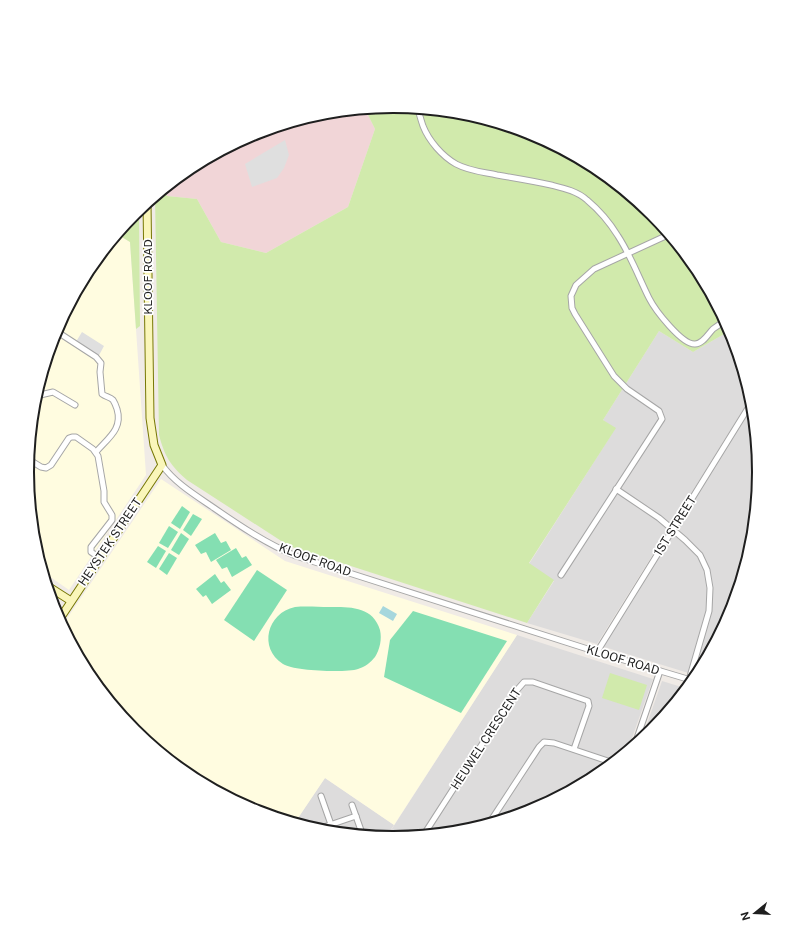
<svg xmlns="http://www.w3.org/2000/svg" width="787" height="945" font-family="'Public Sans',sans-serif">
	<rect width="100%" height="100%" fill="#f0ebe6"/>
	<!-- residential -->
	<g fill="#dddcdc">
		<polygon points="731,330 752,396 597,644 527,623 554,581 529,564 615,429 603,420 659,331 693,352"/>
		<polygon points="752,397 760,473 753,544 732,613 698,676 598,645"/>
		<polygon points="517,635 653,679 627,752 597,777 534,811 465,832 393,839 386,838"/>
		<polygon points="662,681 688,689 652,732 641,741"/>
		<polygon points="325,778 394,825 385,838 322,832 294,824"/>
	</g>
	<!-- commercial -->
	<polygon fill="#f1d5d7" points="365,109 375,129 348,207 266,253 221,242 197,199 167,196 164,189 190,168 253,134 322,113"/>
	<!-- education -->
	<g fill="#fffce0">
		<polygon points="117,234 130,242 146,475 69,590 49,576 45,574 44,575 34,544 27,472 34,401 55,332 89,269"/>
		<polygon points="161,479 285,561 517,635 394,825 325,778 294,824 253,811 190,777 134,731 89,676 62,626"/>
	</g>
	<!-- grass -->
	<g fill="#d1eaac">
		<path d="M394,106L465,113L534,134L597,168L653,214L698,269L731,330L693,352L659,331L603,420L616,428L529,563L554,580L527,623L289,546L187,480C170,465 165,457 159,435L155,196L164,189L167,196L197,199L221,242L266,253L348,207L375,129L365,109Z"/>
		<polygon points="139,209 140,326 136,329 130,242 117,234"/>
		<polygon points="610,673 647,685 639,710 602,698"/>
	</g>
	<!-- pitch -->
	<g fill="#84dfb2">
		<polygon points="182,506 190,512 180,529 171,523"/>
		<polygon points="193,514 202,519 191,536 183,530"/>
		<polygon points="169,526 178,532 168,548 159,543"/>
		<polygon points="181,533 189,539 179,555 171,550"/>
		<polygon points="215,533 221,543 226,541 231,550 211,562 206,552 201,554 195,545"/>
		<polygon points="158,546 166,551 156,568 147,562"/>
		<polygon points="236,548 242,558 246,556 252,565 232,577 227,567 222,569 216,560"/>
		<polygon points="169,553 177,558 167,575 159,569"/>
		<polygon points="257,570 287,590 254,641 224,620"/>
		<polygon points="215,574 221,583 224,581 231,590 212,604 206,595 203,597 196,589"/>
		<path d="M295,607C306,606 318,607 329,607C349,607 373,606 380,630C382,639 380,649 375,657C371,662 365,667 358,669C346,673 293,671 283,664C258,648 267,613 295,607Z"/>
		<polygon points="413,611 507,641 461,713 384,677 390,640"/>
	</g>
	<!-- parking -->
	<g fill="#dfdfdf">
		<polygon points="285,140 289,155 284,168 277,178 252,187 245,164"/>
		<polygon points="82,332 104,346 97,359 74,345"/>
	</g>
	<!-- water -->
	<polygon fill="#a6d7dd" points="383,606 397,614 393,621 379,613"/>
	<g fill="none" stroke-linecap="round" stroke-linejoin="round">
		<defs>
			<g id="street">
				<path d="M418,108C419,114 421,120 423,126C429,141 442,156 456,164C469,171 483,172 497,175C515,178 533,181 551,185C563,188 577,191 587,200C599,210 610,223 618,236C631,256 639,278 649,298C655,310 682,345 695,344C703,344 708,334 713,329C717,326 722,323 726,321"/>
				<path d="M56,331L96,357L101,363L100,372L102,394C106,397 110,397 113,400C115,403 116,406 117,409C123,429 108,438 96,452"/>
				<polyline points="36,396 53,392 75,405"/>
				<polyline points="28,459 41,467 46,468 51,465 69,438 72,437 76,437 93,449 98,456 104,491 104,502 112,515 112,520 91,547 91,552 100,558"/>
				<path d="M162,465C175,483 195,495 214,508C240,526 267,544 296,556L597,652L694,681"/>
				<polyline points="616,489 659,518 685,540 700,555 707,570 710,588 709,611 689,680"/>
				<polyline points="561,575 662,419 659,411 627,389 614,376 575,314 572,308 571,296 576,285 594,269 670,234"/>
				<polyline points="597,652 753,400"/>
				<polyline points="634,747 660,671"/>
				<polyline points="321,796 334,833"/>
				<polyline points="352,805 363,836"/>
				<polyline points="488,825 539,747 544,742 554,743 614,763"/>
				<polyline points="315,830 356,816"/>
				<polyline points="423,836 517,690 524,682 533,682 588,701 589,706 574,749"/>
			</g>
			<g id="secondary">
				<polyline points="46,585 71,601"/>
				<polyline points="59,620 162,465 154,445 150,418 147,203"/>
			</g>
		</defs>
		<!-- street casing -->
		<use href="#street" stroke="#a6a6a6" stroke-width="7"/>
		<!-- secondary casing -->
		<use href="#secondary" stroke="#777805" stroke-width="9"/>
		<!-- street -->
		<use href="#street" stroke="#fff" stroke-width="5"/>
		<!-- secondary -->
		<use href="#secondary" stroke="#faf6ba" stroke-width="7"/>
	</g>
	<g text-anchor="middle" dominant-baseline="central" stroke-width="3.5" stroke-linejoin="round" paint-order="stroke">
		<!-- street labels -->
		<g font-size="12" fill="#1f1f1f" stroke="#fff">
			<text transform="translate(148 277) rotate(-90)">KLOOF ROAD</text>
			<text transform="translate(675 526) rotate(-58)">1ST STREET</text>
			<text transform="translate(110 542) rotate(-56)">HEYSTEK STREET</text>
			<text transform="translate(315 560) rotate(20)">KLOOF ROAD</text>
			<text transform="translate(623 660) rotate(17)">KLOOF ROAD</text>
			<text transform="translate(486 739) rotate(-57)">HEUWEL CRESCENT</text>
		</g>
	</g>
	<!-- crop -->
	<path d="M0 0H787V945H0ZM34 472a359 359 0 1 1 718 0a359 359 0 1 1-718 0Z" fill="#fff" fill-rule="evenodd"/>
	<path fill="none" stroke="#1f1f1f" stroke-width="2" d="M34 472a359 359 0 1 1 718 0a359 359 0 1 1-718 0Z"/>
	<!-- north arrow -->
	<g transform="translate(755 913) rotate(252)" stroke="#ffffff" stroke-width="3" paint-order="stroke">
	<path d="M0-3L7 15L0 10L-7 15Z" fill="#1f1f1f"/>
	<text y="-6" font-size="11" font-weight="bold" text-anchor="middle" fill="#1f1f1f">N</text>
	</g>
</svg>
